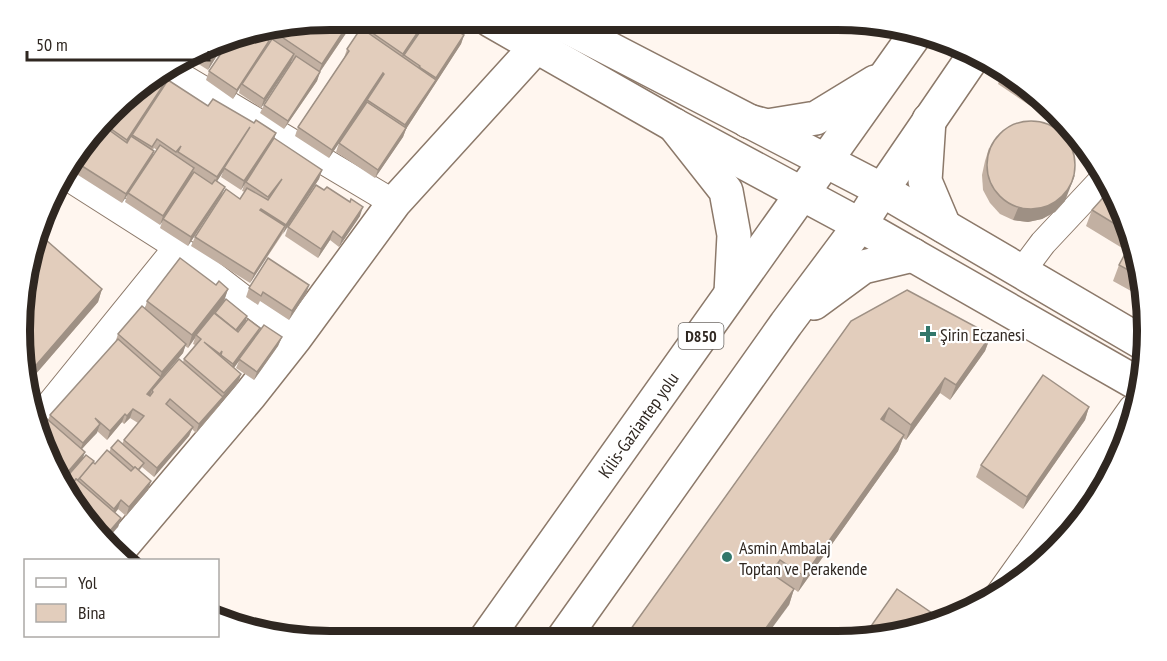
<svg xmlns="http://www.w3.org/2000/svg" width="1167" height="661" font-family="'PT Sans Narrow',sans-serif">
	<rect width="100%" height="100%" fill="#fff6ef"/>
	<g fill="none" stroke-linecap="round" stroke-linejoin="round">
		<defs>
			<g id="street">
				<polyline points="169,69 394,203"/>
				<polyline points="64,175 177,247 295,338"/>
				<polyline points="1022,271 1043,243 1102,180"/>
				<polyline points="36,421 177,247"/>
				<polyline points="999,594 1132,408"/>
			</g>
			<g id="secondary">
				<polyline points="490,20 674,125 860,225 1140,385"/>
				<polyline points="554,20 882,190 1143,343"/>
				<polyline points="117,552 250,395 295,338 394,203 536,47"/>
			</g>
			<g id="highway">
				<polyline points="929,120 925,181 944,226"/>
				<polyline points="748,121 767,126 816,118 875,82"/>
				<polyline points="674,125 726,191 734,235 731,293"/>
				<polyline points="814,303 863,267 913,255"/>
				<path id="s1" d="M485,640L917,32"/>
				<polyline points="562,640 786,324 860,225 882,190 975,54"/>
			</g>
		</defs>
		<!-- street casing -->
		<use href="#street" stroke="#8c796a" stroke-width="28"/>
		<!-- secondary casing -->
		<use href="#secondary" stroke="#8c796a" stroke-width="36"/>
		<!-- highway casing -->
		<use href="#highway" stroke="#8c796a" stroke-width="36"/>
		<!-- street -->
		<use href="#street" stroke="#fff" stroke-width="26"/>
		<!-- secondary -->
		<use href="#secondary" stroke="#fff" stroke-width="33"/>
		<!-- highway -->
		<use href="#highway" stroke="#fff" stroke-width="33"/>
	</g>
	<!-- wall -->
	<g fill="#c2b0a2" fill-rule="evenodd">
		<polygon points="330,20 355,20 320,72 317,81 284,129 260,113 264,105 293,60 292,60 261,108 239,93 240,88 233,99 206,80 209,71 233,36"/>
		<polygon points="364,20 427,20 426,22 464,35 461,44 406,129 403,137 375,178 336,152 339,143 367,101 329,158 295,136 298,127 344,58 347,49 358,33 361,25"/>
		<polygon points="228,38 208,70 189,58"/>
		<polygon points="1003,71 1084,142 998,84"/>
		<path d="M141,84H164L162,90L254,123L276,133L274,139L322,170L319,179L250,283L191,246L195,237L240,199L245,192L242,191L244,185L241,190L221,177L223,172L217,181L225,187L221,196L188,246L160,228L162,222L160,225L125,202L127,195L122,203L67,168L72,157ZM154,148L157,150L152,157L154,151L153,150Z"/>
		<polygon points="989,148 1065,201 1055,212 1042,219 1028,222 1013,220 1000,214 990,203 983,190 982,175 985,161"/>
		<polygon points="1108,192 1137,250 1140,296 1113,281 1119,265 1127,251 1086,226 1092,210"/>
		<polygon points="360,216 339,247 330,240 318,258 285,236 288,227"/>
		<path d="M216,285L228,289L224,301L247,316L246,321L238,331L260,328L257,334L282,337L278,346L254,380L236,368L239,361L234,368L241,374L238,383L221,402L220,405L196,433L192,429L189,436L154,477L142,467L139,471L151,481L148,490L126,516L118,509L115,513L121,518L118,527L96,535L43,449L48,420L50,415L115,343L118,334L145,308L147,301ZM195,338L193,344L195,345L184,359L183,362L160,381L161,379L183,353L185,346L188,348ZM130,418L138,423L124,440L122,444L111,448L109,452L95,464L83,459L82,449L97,431L107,440L122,422L124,424Z"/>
		<polygon points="309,285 306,294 289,320 260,301 258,305 246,297 249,288"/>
		<polygon points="102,289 98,302 28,383 20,350"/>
		<polygon points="851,321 991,335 985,351 950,400 940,393 906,440 903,438 898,451 798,592 794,589 789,605 623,640"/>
		<polygon points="1089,407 1085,420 1023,509 976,477 981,465"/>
	</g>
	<!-- shaded-wall -->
	<g fill="#9e9084">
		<polygon points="351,20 355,20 317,76 322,64"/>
		<polygon points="426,20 424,26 404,55 400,62 403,54"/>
		<polygon points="464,35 461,44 406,129 403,137 375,178 378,170 403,133 405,125"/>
		<polygon points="228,38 208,70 211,61 225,39"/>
		<polygon points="269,41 266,49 242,84 233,99 237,90"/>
		<polygon points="294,54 291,63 261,108 264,99"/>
		<polygon points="320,72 317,81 284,129 288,121"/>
		<polygon points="383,73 380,82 329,158 332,150"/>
		<polygon points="164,84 161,92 124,148 127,140"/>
		<polygon points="250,127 223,172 214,186 217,177"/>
		<polygon points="276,133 273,142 246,182 241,190 244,181"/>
		<polygon points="154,151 151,160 122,203 126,194"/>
		<polygon points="194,168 191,177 160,225 163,216"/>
		<polygon points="322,170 319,179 283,234 286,225"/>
		<polygon points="1075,175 1065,201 1055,212 1042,219 1028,222 1013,220 1018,208"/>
		<polygon points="225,187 221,196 188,246 191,237"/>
		<polygon points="363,207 360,216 339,247 342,238"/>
		<polygon points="285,226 281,235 250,283 254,274"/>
		<polygon points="333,231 330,240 318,258 321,249"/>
		<polygon points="309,285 306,294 289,320 292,311"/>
		<polygon points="102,289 98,302 28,383 31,371"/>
		<polygon points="228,289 224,301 196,335 195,338 188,348 192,335"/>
		<polygon points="247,316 246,321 235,334 236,330"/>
		<polygon points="260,328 257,337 230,373 233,364"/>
		<polygon points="991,335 985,351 950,400 956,385"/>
		<polygon points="282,337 278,346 254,380 257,372"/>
		<polygon points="186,344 183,353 161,379 158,386 152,390 150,395 144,402 147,394 159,379 162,372"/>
		<polygon points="241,374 238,383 196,433 199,424"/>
		<polygon points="945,378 940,393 906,440 911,425"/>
		<polygon points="1089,407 1085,420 1023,509 1027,497"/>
		<polygon points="889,408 883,424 881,419"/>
		<polygon points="133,409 130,418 124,424 127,416"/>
		<polygon points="125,414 122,422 107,440 110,431"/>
		<polygon points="100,424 97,433 79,452 83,443"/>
		<polygon points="193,427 189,436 154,477 157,468"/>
		<polygon points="904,435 898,451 798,592 804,576"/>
		<polygon points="85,452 82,461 64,482 66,474"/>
		<polygon points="151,481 148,490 126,516 129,507"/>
		<polygon points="121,500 118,509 111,518 114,509"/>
		<polygon points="121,518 118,527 105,542 102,540"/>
		<polygon points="780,560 775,575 771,573"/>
		<polygon points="794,589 789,605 764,639 758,639"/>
	</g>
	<!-- building -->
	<g fill="#e2cdbc" stroke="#9e9084" stroke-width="1.5">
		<polygon points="330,20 351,20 322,64 270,29"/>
		<polygon points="364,20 426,20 403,54 361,25"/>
		<polygon points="428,20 433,20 445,27 447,24 464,35 436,78 419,67 420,66 404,55"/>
		<polygon points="361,28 436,80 405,125 367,100 384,74 383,73 332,150 298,127 349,51 347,49"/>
		<polygon points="256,32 269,41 237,90 209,71 233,36"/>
		<polygon points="225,39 211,61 198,53"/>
		<polygon points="272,39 294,54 264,99 242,84"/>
		<polygon points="296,56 320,72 288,121 264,105"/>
		<polygon points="154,77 164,84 127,140 104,124 141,84"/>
		<polygon points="168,80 208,106 213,99 254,123 256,120 276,133 244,181 224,168 250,127 217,177 178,152 181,146 176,152 157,139 152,147 132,135"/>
		<polygon points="367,102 406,128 378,170 339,143"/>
		<circle cx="1031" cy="165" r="44"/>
		<polygon points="102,125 127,143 131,136 154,151 126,194 71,159"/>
		<polygon points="274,138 322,170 286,225 261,209 260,210 285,226 254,274 195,237 226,189 240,199 247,188 268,200 282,179 268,197 246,182"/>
		<polygon points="160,145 194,168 163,216 128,193"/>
		<polygon points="194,172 212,184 215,180 225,187 191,237 163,219"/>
		<polygon points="316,185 324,190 327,187 350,202 351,199 363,207 342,238 333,231 321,249 288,227"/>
		<polygon points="1108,192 1128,232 1092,210"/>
		<polygon points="38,233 102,289 31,371 23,364 20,350 30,250"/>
		<polygon points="1132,241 1137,250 1139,276 1119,265"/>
		<polygon points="180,258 216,285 219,281 228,289 192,335 147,301"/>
		<polygon points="268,258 309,285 292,311 263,292 261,296 249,288"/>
		<polygon points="907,290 991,335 956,385 945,378 911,425 889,408 881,419 904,435 804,576 780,560 771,573 794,589 758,639 623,640 851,321"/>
		<polygon points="226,299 247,316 236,330 215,313"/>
		<polygon points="142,306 186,344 162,372 118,334"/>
		<polygon points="214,313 238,332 248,319 260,328 233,364 221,355 222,351 220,354 204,342 241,374 224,393 184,359 201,339 196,335"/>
		<polygon points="264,325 282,337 257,372 239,359"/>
		<polygon points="118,339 161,377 147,394 150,396 153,392 152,390 179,359 223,397 199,424 170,399 166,404 193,427 157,468 124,440 144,416 133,409 127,416 125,414 110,431 95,418 100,424 83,443 50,415"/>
		<polygon points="1043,375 1089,407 1027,497 981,465"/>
		<polygon points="46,418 85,452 66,474 49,459 43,449 38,428"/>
		<polygon points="118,440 144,463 138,470 135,467 134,468 111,448"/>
		<polygon points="107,450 131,471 135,467 151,481 129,507 121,500 114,509 79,478 93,462 95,464"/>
		<polygon points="86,455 94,461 93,462 78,480 76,479 69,488 65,484 66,482 64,480"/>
		<polygon points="59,475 66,482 64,484"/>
		<polygon points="76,479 121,518 102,540 96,535 68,489"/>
		<polygon points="897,589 942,620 939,624 877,639 862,639"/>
	</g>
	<!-- markers -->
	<g fill="#32776b" stroke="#fff" stroke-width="2">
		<path d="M925 325h6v6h6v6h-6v6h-6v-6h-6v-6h6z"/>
		<circle cx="727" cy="557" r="6"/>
	</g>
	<g text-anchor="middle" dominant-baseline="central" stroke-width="4.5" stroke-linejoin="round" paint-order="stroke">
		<!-- shield labels -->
		<rect fill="#fff" stroke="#6d6864" stroke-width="1.5" x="678.5" y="323" width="45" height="26" rx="4.5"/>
		<g font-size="16" font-weight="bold" fill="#2f2721">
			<text x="701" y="336">D850</text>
		</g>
		<!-- poi labels -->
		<g font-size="18" fill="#2f2721" stroke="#fff" text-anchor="start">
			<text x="940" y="334">Şirin Eczanesi</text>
			<text x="739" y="547">Asmin Ambalaj<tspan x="739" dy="21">Toptan ve Perakende</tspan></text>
		</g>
		<!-- street labels -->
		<g font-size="18" fill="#2f2721" stroke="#fff">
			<text stroke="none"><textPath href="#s1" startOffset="264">Kilis-Gaziantep yolu</textPath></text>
		</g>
	</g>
	<!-- crop -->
	<path d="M0 0H1167V661H0ZM330 30H837A300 300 0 0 1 1137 330V331A300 300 0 0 1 837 631H330A300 300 0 0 1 30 331V330A300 300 0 0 1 330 30Z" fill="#fff" fill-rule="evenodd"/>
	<path fill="none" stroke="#2f2721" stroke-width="8" d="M330 30H837A300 300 0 0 1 1137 330V331A300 300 0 0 1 837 631H330A300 300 0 0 1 30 331V330A300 300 0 0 1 330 30Z"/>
	<!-- legend -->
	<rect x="24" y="559" width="195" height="78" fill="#ffffff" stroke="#aca9a6" stroke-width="1.5"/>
	<rect x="36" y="578" width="30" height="9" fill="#ffffff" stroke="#aca9a6" stroke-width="1.5"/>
	<text x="78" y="589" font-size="18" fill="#2f2721">Yol</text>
	<rect x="36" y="604" width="30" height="18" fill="#e2cdbc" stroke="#aca9a6" stroke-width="1.5"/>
	<text x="78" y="619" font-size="18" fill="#2f2721">Bina</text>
	<!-- scale -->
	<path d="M27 51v9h182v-9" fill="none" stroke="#2f2721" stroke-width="3"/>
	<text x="36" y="51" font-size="18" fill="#2f2721" stroke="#ffffff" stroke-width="4.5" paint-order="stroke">50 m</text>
</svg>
